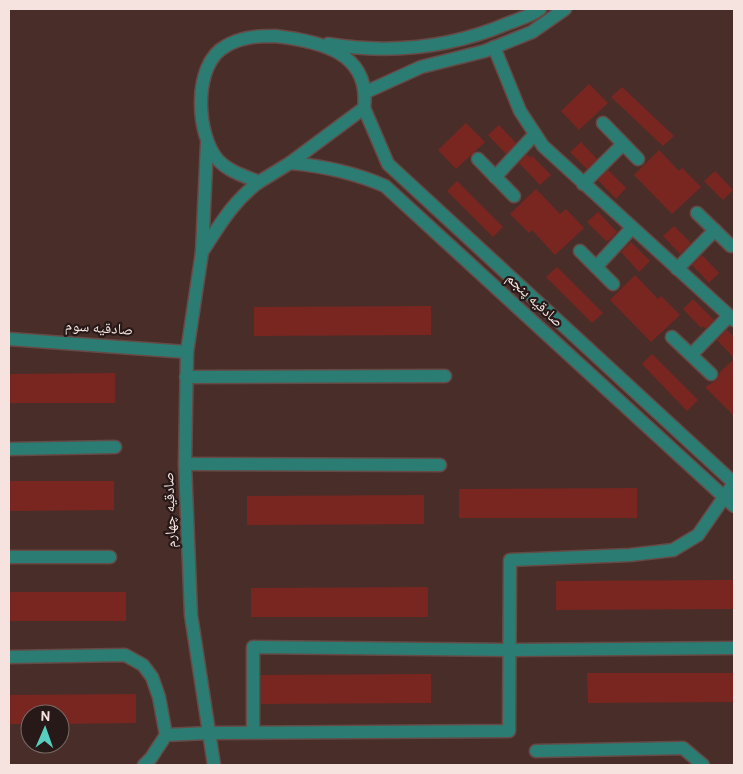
<svg xmlns="http://www.w3.org/2000/svg" width="743" height="774" font-family="Overpass,'Noto Naskh Arabic',sans-serif">
	<rect width="100%" height="100%" fill="#492d29"/>
	<!-- building -->
	<g fill="#792621">
		<polygon points="589,84 608,103 579,130 561,111"/>
		<polygon points="622,87 674,136 663,146 611,97"/>
		<polygon points="466,123 485,142 456,169 438,150"/>
		<polygon points="499,125 516,143 506,154 488,135"/>
		<polygon points="581,142 597,159 587,169 570,152"/>
		<polygon points="659,150 679,171 682,168 701,187 672,214 634,175"/>
		<polygon points="527,154 530,158 532,156 551,175 540,185 519,163"/>
		<polygon points="608,170 626,188 616,199 598,180"/>
		<polygon points="715,171 733,190 723,200 704,181"/>
		<polygon points="457,181 503,227 493,237 447,191"/>
		<polygon points="536,189 560,214 566,209 584,228 555,255 532,230 529,233 510,214"/>
		<polygon points="598,212 617,232 609,240 606,241 587,222"/>
		<polygon points="674,226 691,243 680,254 663,236"/>
		<polygon points="631,242 650,261 639,272 621,252"/>
		<polygon points="702,255 719,273 709,283 692,265"/>
		<polygon points="557,267 603,313 592,323 546,277"/>
		<polygon points="635,275 658,299 661,296 680,315 651,342 610,300"/>
		<polygon points="693,299 714,320 705,329 703,326 701,328 683,309"/>
		<polygon points="431,306 431,335 254,336 254,307"/>
		<polygon points="727,330 734,337 734,358 717,340"/>
		<polygon points="652,354 698,400 687,411 642,364"/>
		<polygon points="734,359 734,416 705,387 717,380 720,372"/>
		<polygon points="115,373 115,403 9,403 9,374"/>
		<polygon points="9,481 114,481 114,510 9,511"/>
		<polygon points="637,488 637,518 459,518 459,489"/>
		<polygon points="424,495 424,524 247,525 247,496"/>
		<polygon points="733,580 733,609 556,610 556,581"/>
		<polygon points="428,587 428,617 251,617 251,588"/>
		<rect x="9" y="592" width="117" height="29"/>
		<polygon points="587,673 734,673 734,702 588,703"/>
		<polygon points="431,674 431,703 261,704 261,675"/>
		<polygon points="136,694 136,723 60,724 60,714 30,714 30,724 9,724 9,695"/>
	</g>
	<g fill="none" stroke-linecap="round" stroke-linejoin="round">
		<defs>
			<g id="minor">
				<path d="M275,36C319,41 371,52 364,108L290,163L259,182C245,176 229,172 218,160C196,135 192,64 226,46C241,37 258,36 275,36Z"/>
				<path d="M328,44C390,54 451,48 509,23C519,19 531,16 540,9"/>
				<polyline points="494,47 520,111 543,146 734,320"/>
				<polyline points="366,92 421,67 485,51 532,32 565,9"/>
				<polyline points="364,108 388,164 734,483"/>
				<polyline points="603,123 638,159"/>
				<polyline points="207,144 202,252 187,352 185,464 191,615 214,765"/>
				<polyline points="478,159 514,196"/>
				<path d="M290,163C324,166 353,172 385,186L734,506"/>
				<polyline points="495,177 535,134"/>
				<polyline points="583,184 623,144"/>
				<polyline points="697,213 731,246"/>
				<polyline points="580,251 613,284"/>
				<path d="M202,252C219,226 233,201 259,182"/>
				<polyline points="596,267 632,228"/>
				<polyline points="677,269 715,230"/>
				<polyline points="672,337 711,374"/>
				<polyline points="9,339 187,352"/>
				<polyline points="691,355 729,316"/>
				<polyline points="186,377 445,376"/>
				<polyline points="9,449 115,447"/>
				<polyline points="185,464 440,465"/>
				<polyline points="9,557 110,557"/>
				<polyline points="9,657 125,655 143,665 152,677 159,697 166,735"/>
				<polyline points="253,732 253,647 510,650 734,648"/>
				<polyline points="536,751 683,748 703,765"/>
				<polyline points="144,765 151,758 166,735 208,733 509,731 510,560 630,555 673,550 698,535 734,483"/>
			</g>
		</defs>
		<!-- minor casing -->
		<use href="#minor" stroke="#654a46" stroke-width="15"/>
		<!-- minor -->
		<use href="#minor" stroke="#2b7d74" stroke-width="12"/>
	</g>
	<g text-anchor="middle" dominant-baseline="central" stroke-width="4.5" stroke-linejoin="round" paint-order="stroke">
		<!-- street labels -->
		<g font-size="15" fill="#f6e3e0" stroke="#261917">
			<text transform="translate(534 301) rotate(43)">صادقیه پنجم</text>
			<text transform="translate(99 329) rotate(4)">صادقیه سوم</text>
			<text transform="translate(171 510) rotate(-92)">صادقیه چهارم</text>
		</g>
	</g>
	<!-- border -->
	<rect width="743" height="774" fill="none" stroke="#f6e3e0" stroke-width="20"/>
	<!-- north arrow -->
	<g transform="translate(45 729) rotate(2)"><circle r="24" fill="#261917" stroke="#796a67"/>
	<path d="M0-4L9 19L0 12L-9 19Z" fill="#58cec1"/>
	<text y="-8" font-size="14" font-weight="bold" text-anchor="middle" fill="#f6e3e0">N</text>
	</g>
</svg>
